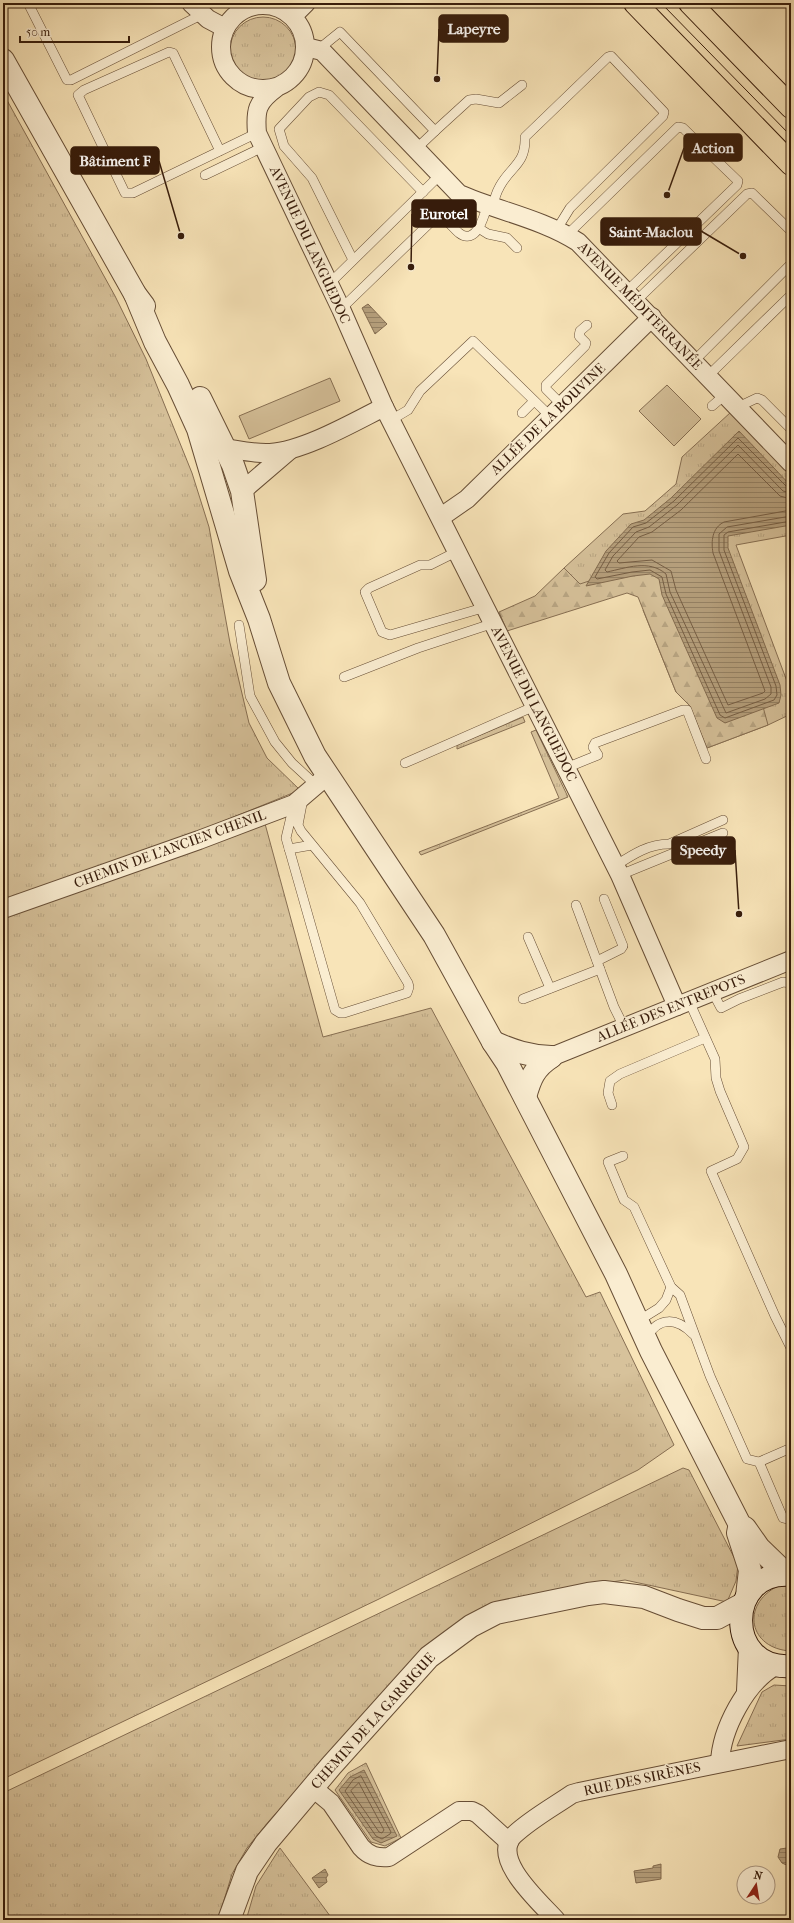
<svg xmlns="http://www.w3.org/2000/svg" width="794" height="1923" font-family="'IM FELL French Canon',serif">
	<defs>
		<pattern id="grass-tufts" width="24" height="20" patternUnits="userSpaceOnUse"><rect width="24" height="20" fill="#d7c29b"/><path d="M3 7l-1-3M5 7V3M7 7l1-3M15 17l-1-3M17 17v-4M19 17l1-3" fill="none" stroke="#b9a684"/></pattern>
		<pattern id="forest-firs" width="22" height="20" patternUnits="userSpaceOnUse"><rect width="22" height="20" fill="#d7c29b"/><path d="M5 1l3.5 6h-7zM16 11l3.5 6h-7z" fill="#b9a684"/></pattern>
		<pattern id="water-rules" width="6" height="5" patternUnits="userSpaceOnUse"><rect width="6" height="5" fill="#b6a07d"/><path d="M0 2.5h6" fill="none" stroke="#958265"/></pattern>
	</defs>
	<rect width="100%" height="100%" fill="#f8e4b8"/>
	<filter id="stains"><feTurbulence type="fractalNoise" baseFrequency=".005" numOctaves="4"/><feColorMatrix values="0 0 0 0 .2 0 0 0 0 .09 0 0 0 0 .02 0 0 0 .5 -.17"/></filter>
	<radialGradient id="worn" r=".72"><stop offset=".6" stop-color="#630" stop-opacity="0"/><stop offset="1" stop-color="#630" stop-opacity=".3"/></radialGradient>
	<!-- grass -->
	<g fill="url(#grass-tufts)" stroke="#876f53">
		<circle cx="263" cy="50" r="33"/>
		<polygon points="3,93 115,296 146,359 192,473 209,527 230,643 249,723 267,758 300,790 202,830 3,902"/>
		<polygon points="731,412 791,475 791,493 637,568 577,586 564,568 623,514 645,511 676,484 682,457"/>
		<polygon points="791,520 791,535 736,545 791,692 791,714 768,725 707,748 690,706 676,692 643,610 669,592 721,534"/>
		<polygon points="523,717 525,722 457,749 457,745"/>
		<polygon points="536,730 568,797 421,855 419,852 559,798 531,732"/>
		<polygon points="264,820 323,1037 431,1008 586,1297 600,1292 674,1445 638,1470 379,1599 3,1779 3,913"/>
		<polygon points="683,1468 689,1470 738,1565 736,1581 727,1602 625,1580 578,1587 494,1606 396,1681 269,1821 247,1848 232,1874 218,1920 3,1920 3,1793"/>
		<path d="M778,1586H791V1651C749,1649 740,1605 778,1586Z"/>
		<polygon points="774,1685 791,1686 791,1739 737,1746 762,1692"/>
		<polygon points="366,1763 401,1838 385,1846 371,1842 335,1790 348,1773"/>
		<polygon points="280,1848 333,1920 249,1920 247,1917 256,1886"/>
	</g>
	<!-- forest -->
	<polygon fill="url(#forest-firs)" stroke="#876f53" points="651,566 762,703 768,725 707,748 690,706 676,692 638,597 627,593 507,631 499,612 535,596 564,568 580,584 625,569"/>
	<!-- park -->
	<g fill="#d7c29b" stroke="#876f53">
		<polygon points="330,378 340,401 249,439 239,416"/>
		<polygon points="667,385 701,419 674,446 639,411"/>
	</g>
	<!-- water -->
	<g fill="url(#water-rules)" stroke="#836b4f">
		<polygon points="368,304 387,324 375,334 362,308"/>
		<polygon points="739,431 791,486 791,525 728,536 728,548 780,685 781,695 779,703 725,723 717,718 662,595 659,579 650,574 633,576 586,586 606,551 631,524 644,520 671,498"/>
		<polygon points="364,1770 397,1836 381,1843 373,1839 339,1790 350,1777"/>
		<polygon points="787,1848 791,1853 791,1867 782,1863 778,1857 780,1849"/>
		<polygon points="661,1864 661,1879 636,1883 634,1871 653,1868 653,1866"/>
		<polygon points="325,1869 328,1875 326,1878 327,1882 319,1888 312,1878"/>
	</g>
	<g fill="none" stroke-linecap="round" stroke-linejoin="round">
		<!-- shore -->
		<g stroke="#765e44" stroke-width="1">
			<polyline points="791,488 787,487 738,438 674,501 646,523 633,527 609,553 595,577 597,579 632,572 650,570 662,577 666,594 720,715 725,718 774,700 777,695 776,686 724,550 724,535 728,532 791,521"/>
			<path d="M791,493L783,491L738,445L677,505L649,527L636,532L613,556L605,570L607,572C626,568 649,559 666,574L670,592L726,713L765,699L771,694V687L719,551V534L727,527L791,516"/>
			<path d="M791,499L780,496L738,454L681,510L652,532L639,537L617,561L619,563L652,560L671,571L676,590L728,705L763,693L765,691L713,553C711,541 712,528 724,522L791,510"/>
			<polygon points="361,1776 391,1832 390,1834 382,1839 376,1836 345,1791 353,1780"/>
			<polygon points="359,1783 384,1830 382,1833 379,1832 351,1791"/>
		</g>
		<defs>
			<g id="service">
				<polyline points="28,3 67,80 71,80 203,14"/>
				<polyline points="251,3 252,6"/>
				<polyline points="319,49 340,32 435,131 416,149"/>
				<polyline points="435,131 469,100 476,99 499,103 522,85"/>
				<polyline points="220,151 173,53 169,52 84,90 78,95 125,193 133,193 257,133"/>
				<polyline points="205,175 263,147"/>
				<path d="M493,207C494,200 496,193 500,186C511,166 526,164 525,137L608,57L611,56L664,112L663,116L570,208L557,229"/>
				<polyline points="480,229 488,234 507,238 517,248"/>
				<polyline points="567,235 678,127 683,128 738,181 737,185 627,291"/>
				<polyline points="353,260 312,178 284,146 279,129 309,97 319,92 329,95 423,192"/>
				<polyline points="329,284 440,175"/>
				<polyline points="636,301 747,194 752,193 791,231"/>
				<path d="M341,309L438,215C446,218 452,227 459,233C476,246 484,217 487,206"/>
				<polyline points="694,361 791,264"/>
				<polyline points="708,376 791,295"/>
				<polyline points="562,405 546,389 546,385 585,346 586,343 579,336 580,331 587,325"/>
				<polyline points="712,406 726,394"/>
				<polyline points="738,407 757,398 762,400 791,429"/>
				<polyline points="522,413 534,401"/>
				<polyline points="391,420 408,410 420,391 473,341 551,417"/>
				<polyline points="458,551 430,565 420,565 369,588 365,592 382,632 390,635 486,607"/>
				<polyline points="239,625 250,696 275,742 292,763 317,786"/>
				<polyline points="344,677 418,648 494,623"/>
				<polyline points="405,763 535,706"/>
				<polyline points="566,768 598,755 593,747 595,743 683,710 687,710 706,759"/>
				<polyline points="294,804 286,838 335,1010 340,1013 344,1013 407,993 409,987 408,983 360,903 301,831 298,825 303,799"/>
				<polyline points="289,849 312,845"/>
				<path d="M615,866C632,855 648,844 669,844L723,820"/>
				<polyline points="620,875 723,833"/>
				<polyline points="576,905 614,1007 624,1027"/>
				<polyline points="528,937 550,988"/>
				<polyline points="597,961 621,949 623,946 604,899"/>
				<polyline points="712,991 721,1008 739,999 783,982 791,983"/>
				<polyline points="523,999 600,969"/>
				<polyline points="689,1001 715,1059 716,1078 720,1091 744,1147 737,1159 711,1171 775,1316 791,1348"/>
				<polyline points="612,1105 608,1093 610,1081 620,1074 705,1038"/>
				<polyline points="623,1156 608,1162 624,1200 634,1207 671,1287 680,1295 710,1376 747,1459 759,1462 783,1518 791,1520"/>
				<polyline points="638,1321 659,1308 666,1300 671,1287"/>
				<path d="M647,1337C659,1316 677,1318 693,1334"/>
				<polyline points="759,1462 791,1448"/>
			</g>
			<g id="minor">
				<polyline points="191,3 208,19 225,28"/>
				<circle cx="263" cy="47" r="42"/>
				<polyline points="293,16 306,3"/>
				<path d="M306,47L322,51L459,194C498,211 542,219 578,242L791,463"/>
				<path d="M276,88C257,102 255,110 257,133L341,309L384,407L620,875L677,1006"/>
				<path d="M224,448C238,450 255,454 270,453C304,451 354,422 384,407"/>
				<polyline points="242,491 290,450"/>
				<polyline points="441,517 467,499 652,317"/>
				<polyline points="3,909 199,840 294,804 328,775"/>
				<polyline points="551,1057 791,960"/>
				<polyline points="746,1691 748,1647"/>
				<path d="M720,1763C721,1730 746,1681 777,1665"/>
				<path d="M313,1788L331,1803L361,1847C369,1856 377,1858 389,1857L459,1811H472L478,1814L509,1842"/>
				<path d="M556,1920C541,1903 489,1858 514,1835C531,1819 553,1807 572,1794L579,1792L791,1749"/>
			</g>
			<g id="tertiary">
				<polyline points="3,60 135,294 144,306"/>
				<polyline points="135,294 155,342 178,385 198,429 240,571 259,619 279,683 315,756 434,935 493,1042 507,1063 616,1274 651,1351 740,1525 745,1528 759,1548 786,1574"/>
				<polyline points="200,398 233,465 242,491 255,580"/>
				<path d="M493,1042C513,1051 529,1056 551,1057"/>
				<path d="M525,1097C530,1079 534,1068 551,1057"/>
				<polyline points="739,1528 738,1533 750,1570 747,1596"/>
				<polyline points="229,1920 247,1871 266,1843 331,1766 429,1657 471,1626 496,1613 588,1594 604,1592 644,1597 678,1610 703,1618 717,1618 743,1604"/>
			</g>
			<path id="secondary" d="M791,1575C725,1569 724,1671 791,1666"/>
			<g id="primary">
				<polyline points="635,3 791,164"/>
				<polyline points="690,3 791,107"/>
			</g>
		</defs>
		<!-- service casing -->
		<use href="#service" stroke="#674e36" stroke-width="10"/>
		<!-- minor casing -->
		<use href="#minor" stroke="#674e36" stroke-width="20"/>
		<!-- tertiary casing -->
		<use href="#tertiary" stroke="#674e36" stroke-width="24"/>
		<!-- secondary casing -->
		<use href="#secondary" stroke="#371c0b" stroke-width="24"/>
		<!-- primary casing -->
		<use href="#primary" stroke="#371c0b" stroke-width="24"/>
		<!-- service -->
		<use href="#service" stroke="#faedd1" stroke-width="9"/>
		<!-- minor -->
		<use href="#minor" stroke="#faedd1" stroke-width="18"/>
		<!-- tertiary -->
		<use href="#tertiary" stroke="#faedd1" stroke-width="22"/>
		<!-- secondary -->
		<use href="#secondary" stroke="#faedd1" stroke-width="22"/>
		<!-- primary -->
		<use href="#primary" stroke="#f8e4b8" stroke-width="22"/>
		<!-- tram -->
		<polyline stroke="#371c0b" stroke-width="1" points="661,3 791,136"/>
	</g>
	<g text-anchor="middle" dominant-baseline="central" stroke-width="3" stroke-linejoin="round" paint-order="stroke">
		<!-- street labels -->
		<g font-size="14" fill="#371c0b" stroke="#faedd1">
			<text transform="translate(310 245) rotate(65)">AVENUE DU LANGUEDOC</text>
			<text transform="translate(640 306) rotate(46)">AVENUE MÉDITERRANÉE</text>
			<text transform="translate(548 419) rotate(-44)">ALLÉE DE LA BOUVINE</text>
			<text transform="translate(534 704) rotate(63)">AVENUE DU LANGUEDOC</text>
			<text transform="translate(170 849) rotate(-20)">CHEMIN DE L'ANCIEN CHENIL</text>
			<text transform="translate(671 1008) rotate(-22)">ALLÉE DES ENTREPOTS</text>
			<text transform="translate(373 1721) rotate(-48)">CHEMIN DE LA GARRIGUE</text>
			<text transform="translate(642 1779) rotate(-12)">RUE DES SIRÈNES</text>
		</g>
	</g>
	<!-- callouts -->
	<path fill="none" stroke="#371c0b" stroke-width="1.5" d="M437 79L439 29M667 195L684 148M181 236L159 161M411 267L412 214M743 256L701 231M739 914L735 850"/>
	<g fill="#371c0b" stroke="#faedd1" stroke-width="1.5">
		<circle cx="437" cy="79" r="4"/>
		<circle cx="667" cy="195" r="4"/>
		<circle cx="181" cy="236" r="4"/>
		<circle cx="411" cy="267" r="4"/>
		<circle cx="743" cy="256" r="4"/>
		<circle cx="739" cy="914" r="4"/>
	</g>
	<g fill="#371c0b" stroke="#371c0b" stroke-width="1.5">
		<rect x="439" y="15" width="69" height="27" rx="4"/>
		<rect x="684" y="134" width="58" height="27" rx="4"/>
		<rect x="71" y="147" width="88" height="27" rx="4"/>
		<rect x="412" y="200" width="64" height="27" rx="4"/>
		<rect x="601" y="218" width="100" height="27" rx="4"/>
		<rect x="672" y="837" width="63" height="27" rx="4"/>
	</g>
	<g font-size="15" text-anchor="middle" font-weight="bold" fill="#fff">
		<text x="474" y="34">Lapeyre</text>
		<text x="713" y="153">Action</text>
		<text x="115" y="166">Bâtiment F</text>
		<text x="444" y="219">Eurotel</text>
		<text x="651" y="237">Saint-Maclou</text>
		<text x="703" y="855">Speedy</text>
	</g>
	<!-- margin -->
	<rect width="794" height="1923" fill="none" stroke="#f8e4b8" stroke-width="16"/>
	<rect x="4" y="4" width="786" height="1915" fill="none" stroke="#371c0b" stroke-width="2"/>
	<rect x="8" y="8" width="778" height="1907" fill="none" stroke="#371c0b"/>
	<!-- north arrow -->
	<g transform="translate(756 1885) rotate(12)"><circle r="19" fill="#faedd1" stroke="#ac9982"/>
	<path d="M0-3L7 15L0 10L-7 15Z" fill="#8f2418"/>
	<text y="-6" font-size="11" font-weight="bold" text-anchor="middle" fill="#371c0b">N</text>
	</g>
	<!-- scale -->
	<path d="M20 36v6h109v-6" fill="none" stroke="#371c0b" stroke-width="2"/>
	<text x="26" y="36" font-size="12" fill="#371c0b" stroke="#faedd1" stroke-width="3" paint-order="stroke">50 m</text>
	<rect width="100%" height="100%" filter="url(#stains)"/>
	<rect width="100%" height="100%" fill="url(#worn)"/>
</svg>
